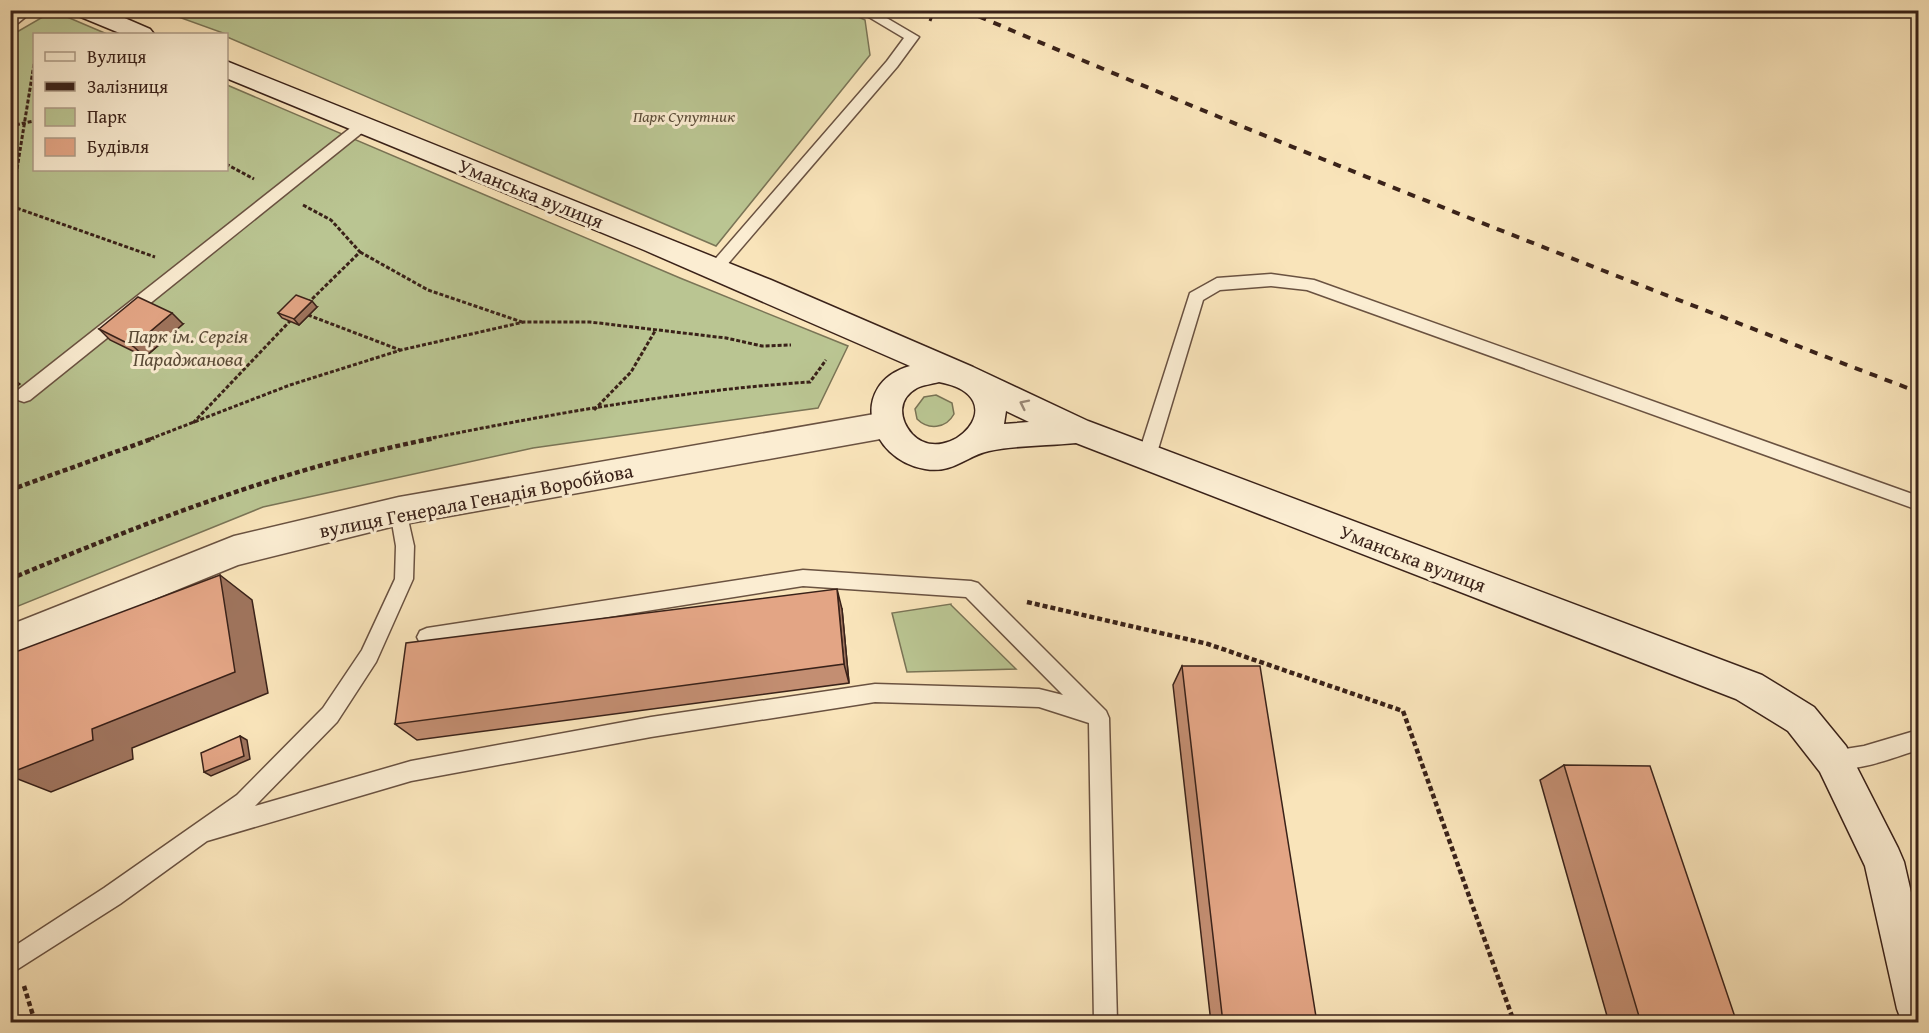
<svg xmlns="http://www.w3.org/2000/svg" width="1929" height="1033" font-family="'Gentium Book Plus',serif">
	<rect width="100%" height="100%" fill="#f9e4ba"/>
	<filter id="stains"><feTurbulence type="fractalNoise" baseFrequency=".00333" numOctaves="4"/><feColorMatrix values="0 0 0 0 .2 0 0 0 0 .09 0 0 0 0 .02 0 0 0 .5 -.17"/></filter>
	<radialGradient id="worn" r=".72"><stop offset=".6" stop-color="#630" stop-opacity="0"/><stop offset="1" stop-color="#630" stop-opacity=".3"/></radialGradient>
	<!-- green -->
	<g fill="#bac592" stroke="#7a7456" stroke-width="1.5">
		<polygon points="53,11 107,34 34,34 34,170 226,170 227,85 680,278 848,346 818,408 533,448 263,507 11,609 10,36"/>
		<polygon points="162,11 846,11 865,20 870,55 716,246 227,37 226,34"/>
		<path d="M936,395L952,403L954,414C946,429 928,430 917,419L915,409L924,397Z"/>
		<polygon points="951,604 951,605 1016,669 907,672 892,613"/>
	</g>
	<g fill="none" stroke-linecap="round" stroke-linejoin="round">
		<defs>
			<g id="lane">
				<polygon points="857,10 873,10 919,37 897,67 720,273 710,273 707,269 710,265 887,61 904,38"/>
				<polygon points="363,120 368,122 370,125 368,128 30,400 24,402 18,400 16,395 18,390 358,122"/>
				<polygon points="1271,274 1314,280 1918,496 1918,510 1307,290 1271,286 1220,290 1203,300 1156,456 1153,461 1147,463 1141,461 1138,456 1190,293 1217,278"/>
				<polygon points="399,503 405,506 414,546 413,579 376,662 337,722 255,806 411,761 651,717 875,684 1039,689 1063,695 966,597 803,586 427,646 420,643 417,637 420,631 427,628 803,570 971,581 978,583 1106,711 1109,718 1117,1022 1094,1022 1089,723 1039,707 875,702 651,737 411,781 207,841 120,904 10,974 10,949 104,888 237,795 323,708 362,650 395,579 396,546 390,511 393,506"/>
				<path d="M1918,730V750C1894,757 1850,776 1826,766L1823,759L1826,752L1864,746Z"/>
			</g>
			<g id="street">
				<polygon points="10,10 34,10 18,23 10,25"/>
				<polygon points="886,412 897,416 902,425 897,434 886,438 399,525 238,565 10,658 10,625 234,536 399,497"/>
			</g>
			<g id="secondary">
				<polygon points="73,10 106,10 150,29 154,34 122,34 76,15"/>
				<path d="M226,61L771,280L973,367L1088,421L1762,675L1814,707L1846,746L1898,848L1904,862L1918,923V1022H1902L1897,1009L1865,866L1820,772L1788,731L1736,699L1076,443C1048,446 1017,445 989,451C966,456 953,474 925,469C868,460 847,384 910,366L644,250L226,78ZM939,382C1019,397 947,471 912,434C899,419 897,399 917,388C923,385 932,384 939,382ZM1006,411L1029,422L1004,424Z"/>
			</g>
		</defs>
		<!-- lane casing -->
		<use href="#lane" stroke="#6a5241" stroke-width="3"/>
		<!-- street casing -->
		<use href="#street" stroke="#6a5241" stroke-width="3"/>
		<!-- secondary casing -->
		<use href="#secondary" stroke="#3a2219" stroke-width="3"/>
		<!-- path-far1 -->
		<g stroke="#3a2219" stroke-width="3" stroke-dasharray="4 2" stroke-linecap="butt">
			<polyline points="930,21 934,10"/>
			<polyline points="34,64 11,206 155,257"/>
			<polyline points="10,126 34,121"/>
			<polyline points="226,164 254,179"/>
			<polyline points="303,205 331,220 360,252 308,303"/>
			<polyline points="360,252 428,290 522,322"/>
			<polyline points="308,315 400,350"/>
			<polyline points="594,410 631,372 655,331"/>
			<polyline points="193,423 290,321"/>
			<polyline points="150,439 290,385 401,350 524,322 590,322 726,338 762,346 791,345"/>
			<path d="M427,439C551,414 684,390 810,382L826,360"/>
		</g>
		<!-- path -->
		<g stroke="#3a2219" stroke-width="4.5" stroke-dasharray="5 3" stroke-linecap="butt">
			<polyline points="10,490 154,438"/>
			<path d="M10,579C149,521 287,467 435,438"/>
			<polyline points="1027,602 1208,644 1403,711 1514,1022"/>
			<polyline points="24,986 35,1022"/>
		</g>
		<!-- lane -->
		<use href="#lane" fill="#fbedd2" fill-rule="evenodd"/>
		<!-- street -->
		<use href="#street" fill="#fbedd2" fill-rule="evenodd"/>
		<!-- secondary -->
		<use href="#secondary" fill="#fbedd2" fill-rule="evenodd"/>
		<!-- rail -->
		<path stroke="#3a2219" stroke-width="4" stroke-dasharray="8 8" stroke-linecap="butt" d="M964,10C1279,145 1598,270 1918,392"/>
	</g>
	<!-- wall -->
	<g fill="#c38e72" stroke="#3a2219" stroke-width="1.5">
		<polygon points="317,307 299,325 282,318 278,313"/>
		<polygon points="183,324 145,357 110,340 99,329"/>
		<polygon points="842,609 849,683 417,740 395,724"/>
		<polygon points="1182,666 1317,1023 1211,1023 1173,685"/>
		<polygon points="1564,765 1737,1023 1609,1023 1540,780"/>
	</g>
	<!-- shaded-wall -->
	<g fill="#9f745d" stroke="#3a2219" stroke-width="1.5">
		<polygon points="312,301 317,307 299,325 294,319"/>
		<polygon points="172,313 183,324 145,357 133,346"/>
		<polygon points="10,377 20,384 10,391"/>
		<polygon points="220,575 252,600 268,693 132,748 133,759 51,792 10,776 10,773 92,729"/>
		<polygon points="837,589 842,609 849,683 844,664"/>
		<polygon points="240,736 247,740 250,759 211,776 204,772"/>
	</g>
	<!-- building -->
	<g fill="#e3a585" stroke="#3a2219" stroke-width="1.5">
		<polygon points="296,295 312,301 294,319 278,313"/>
		<polygon points="138,297 172,313 133,346 99,329"/>
		<polygon points="220,575 235,672 92,729 93,740 10,773 10,654"/>
		<polygon points="837,589 844,664 395,724 406,643"/>
		<polygon points="1182,666 1260,666 1317,1023 1223,1023"/>
		<polygon points="240,736 244,756 204,772 201,753"/>
		<polygon points="1564,765 1650,766 1737,1023 1641,1023"/>
	</g>
	<!-- one-way arrows -->
	<defs><path id="oneway-chevron" d="M-2-3.5L2.5 0L-2 3.5" fill="none" stroke-width="1.6" stroke-linecap="round" stroke-linejoin="round" transform="scale(1.5)"/></defs>
	<use stroke="#9a8876" href="#oneway-chevron" transform="translate(1024 404) rotate(-154)"/>
	<g text-anchor="middle" dominant-baseline="central" stroke-width="6" stroke-linejoin="round" paint-order="stroke">
		<!-- far-park labels -->
		<g font-size="16" font-style="italic" fill="#5a4b37" stroke="#fbedd2">
			<text x="684" y="116">Парк Супутник</text>
		</g>
		<!-- street labels -->
		<g font-size="20" fill="#3a2219" stroke="#fbedd2">
			<text transform="translate(531 193) rotate(22)">Уманська вулиця</text>
			<text transform="translate(476 500) rotate(-11)">вулиця Генерала Генадія Воробйова</text>
			<text transform="translate(1413 558) rotate(21)">Уманська вулиця</text>
		</g>
		<!-- park labels -->
		<g font-size="20" font-style="italic" fill="#5a4b37" stroke="#fbedd2">
			<text x="188" y="335">Парк ім. Сергія<tspan x="188" dy="23">Параджанова</tspan></text>
		</g>
	</g>
	<!-- margin -->
	<rect width="1929" height="1033" fill="none" stroke="#f9e4ba" stroke-width="36"/>
	<rect x="12" y="12" width="1905" height="1009" fill="none" stroke="#3a2219" stroke-width="3"/>
	<rect x="18" y="18" width="1893" height="997" fill="none" stroke="#3a2219" stroke-width="1.5"/>
	<!-- legend -->
	<rect x="33" y="33" width="195" height="138" fill="#fbedd2" stroke="#ae9c88" stroke-width="1.5"/>
	<rect x="45" y="52" width="30" height="9" fill="#fbedd2" stroke="#ae9c88" stroke-width="1.5"/>
	<text x="87" y="63" font-size="18" fill="#3a2219">Вулиця</text>
	<rect x="45" y="82" width="30" height="9" fill="#3a2219" stroke="#ae9c88" stroke-width="1.5"/>
	<text x="87" y="93" font-size="18" fill="#3a2219">Залізниця</text>
	<rect x="45" y="108" width="30" height="18" fill="#bac592" stroke="#ae9c88" stroke-width="1.5"/>
	<text x="87" y="123" font-size="18" fill="#3a2219">Парк</text>
	<rect x="45" y="138" width="30" height="18" fill="#e3a585" stroke="#ae9c88" stroke-width="1.5"/>
	<text x="87" y="153" font-size="18" fill="#3a2219">Будівля</text>
	<rect width="100%" height="100%" filter="url(#stains)"/>
	<rect width="100%" height="100%" fill="url(#worn)"/>
</svg>
